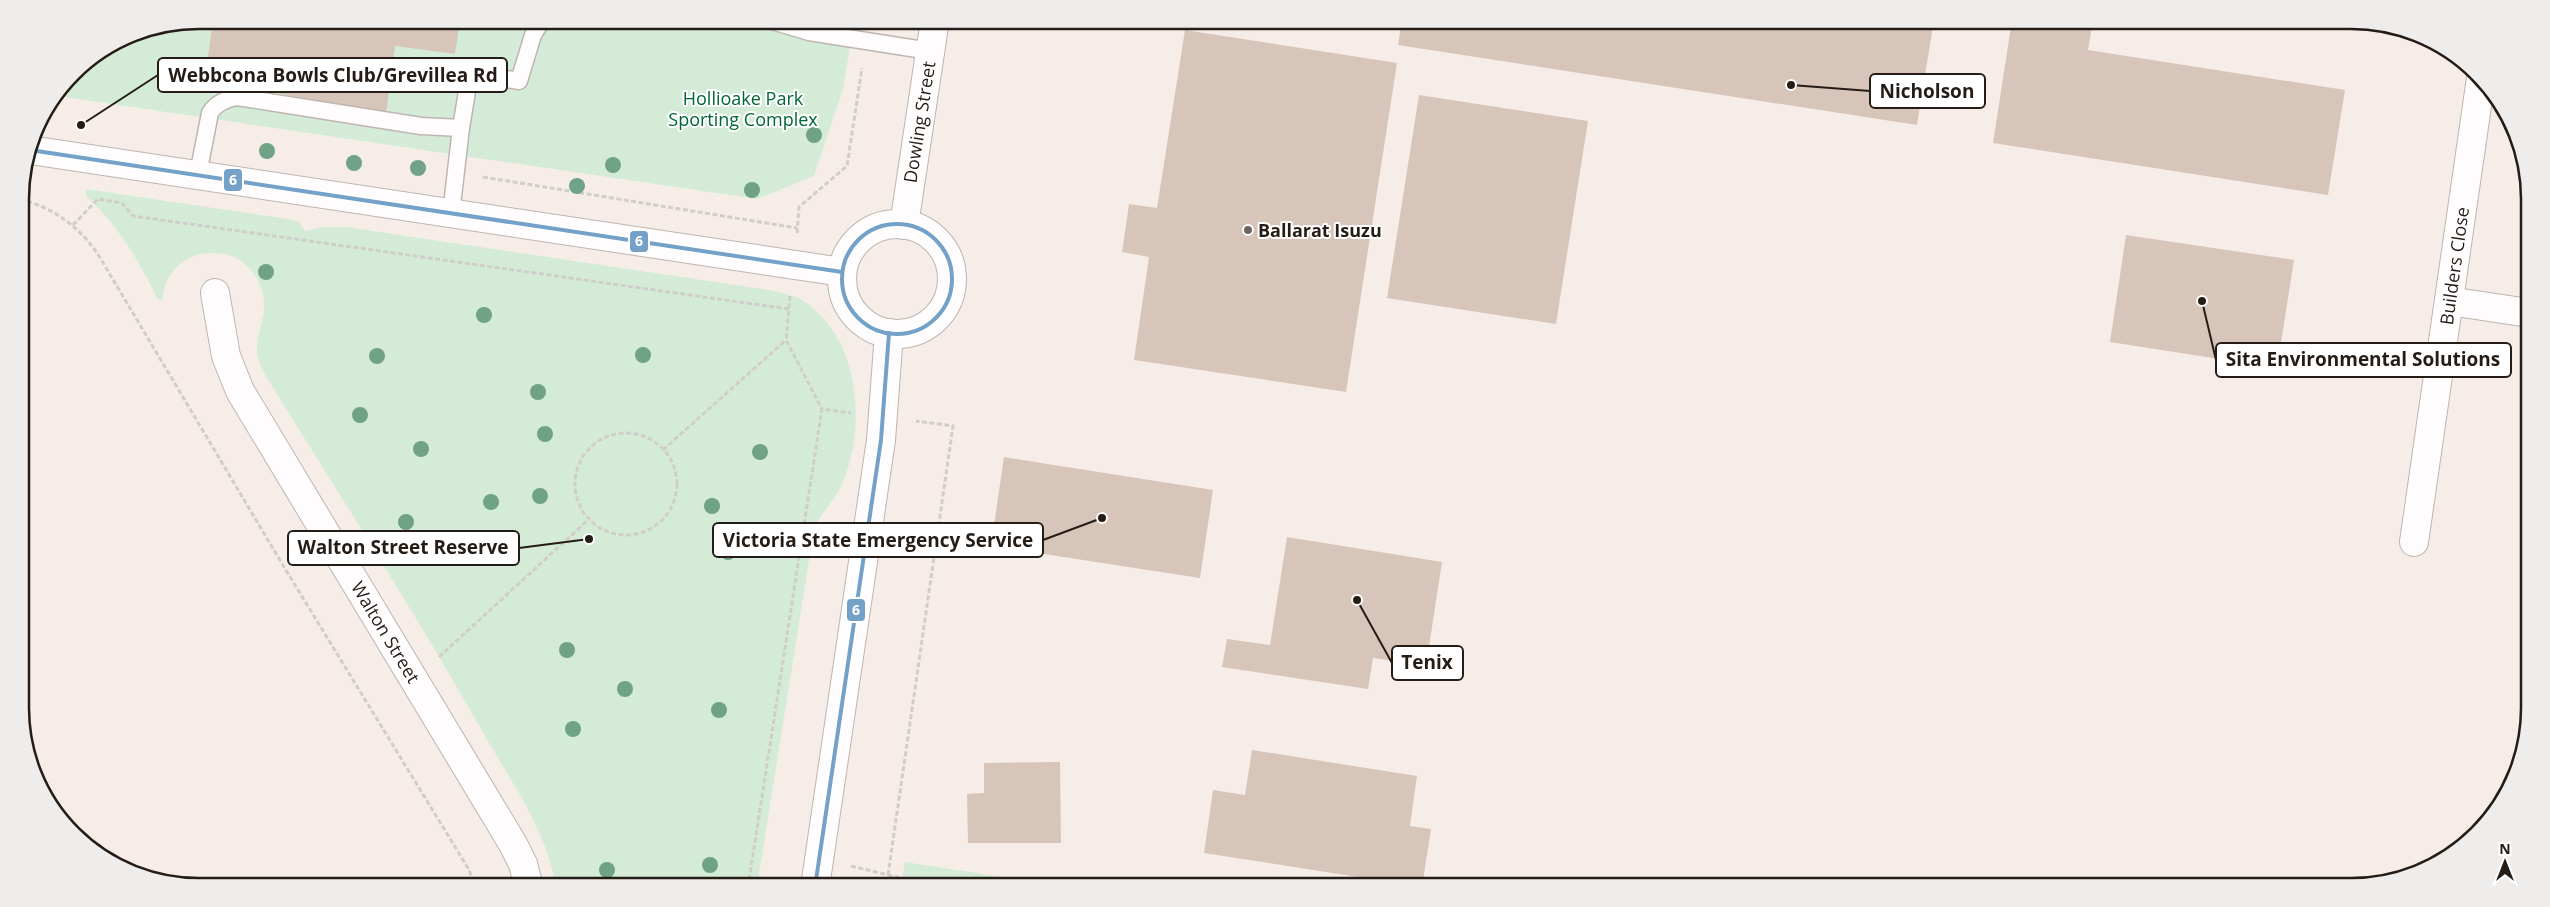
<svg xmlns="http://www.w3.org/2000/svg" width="2550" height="907" font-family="'Open Sans',sans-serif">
	<rect width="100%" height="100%" fill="#f6ede8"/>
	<!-- green -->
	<g fill="#d4ecd7">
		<polygon points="199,20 854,20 843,89 814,176 757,199 57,96 81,65 131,33"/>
		<path d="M86,189L294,220L299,222L305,231L324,227H346L769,290C781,293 795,295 805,302C860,339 867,428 842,484C835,501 820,513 814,529L757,887H556C547,830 510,780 482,731C413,609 337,491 264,373C260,364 256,357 257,347C257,334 263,323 264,310C266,284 249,258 223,254C207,251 193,254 180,264C169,274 163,286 162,301L157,298C138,259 118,225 86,196Z"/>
		<polygon points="905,862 1066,887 901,887"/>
	</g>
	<!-- building -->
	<g fill="#d8c5ba">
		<polygon points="213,20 460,20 455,54 395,46 386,114 205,79"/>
		<polygon points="1402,20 1934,20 1917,125 1398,45"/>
		<polygon points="2012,20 2093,20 2088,50 2345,90 2328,195 1993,143"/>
		<polygon points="1185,30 1397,63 1346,392 1134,360 1149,257 1122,252 1129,204 1157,208"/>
		<polygon points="1419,95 1588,121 1556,324 1387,298"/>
		<polygon points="2126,235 2294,260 2277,368 2110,342"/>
		<polygon points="1004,457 1213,490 1200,578 991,546"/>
		<polygon points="1287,537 1442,562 1426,666 1373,658 1368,689 1222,667 1227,639 1270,645"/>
		<polygon points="1252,750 1417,776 1410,826 1431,829 1422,887 1204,853 1213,790 1245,795"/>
		<polygon points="1060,762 1061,843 968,843 967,794 984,793 984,763"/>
	</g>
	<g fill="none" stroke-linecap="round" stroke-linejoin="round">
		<defs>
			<g id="lane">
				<polyline points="769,20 809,32 930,51"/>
				<path d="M198,174L210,113C216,103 226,99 237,97L421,126L461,128L470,73L519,81L533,35L542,20"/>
				<polyline points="451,214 461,128"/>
			</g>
			<g id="street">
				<polyline points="215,293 226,356 240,391 513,844 523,864 529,887"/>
				<polyline points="2449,301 2529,313"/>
				<polyline points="2414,542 2481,78"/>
			</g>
			<g id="secondary">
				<polyline points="30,150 842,272"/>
				<circle cx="897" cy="279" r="55"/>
				<polyline points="904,225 935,20"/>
				<polyline points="815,887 881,440 889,333"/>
			</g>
		</defs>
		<!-- lane casing -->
		<use href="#lane" stroke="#beb5b0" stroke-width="19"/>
		<!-- street casing -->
		<use href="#street" stroke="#beb5b0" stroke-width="30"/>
		<!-- secondary casing -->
		<use href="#secondary" stroke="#beb5b0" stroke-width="30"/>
		<!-- path -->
		<g stroke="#d0cdcb" stroke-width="3" stroke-dasharray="5 2.5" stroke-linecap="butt">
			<polyline points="483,177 797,228"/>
			<path d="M20,199C54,208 80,227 99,256L284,567L468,868L476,887"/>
			<polyline points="73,225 98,199 122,203 133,216 789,309"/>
			<polyline points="797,233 799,207 847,166 862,68"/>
			<polyline points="790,296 786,340 822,409"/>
			<circle cx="626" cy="484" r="51"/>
			<polyline points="663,450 786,340"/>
			<polyline points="439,657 588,520"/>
			<polyline points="851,866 938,887"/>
			<polyline points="888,875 953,426 916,421"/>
			<polyline points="748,887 822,409 851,413"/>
		</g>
		<!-- lane -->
		<use href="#lane" stroke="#fefcfc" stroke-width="16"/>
		<!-- street -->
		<use href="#street" stroke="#fefcfc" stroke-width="28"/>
		<!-- secondary -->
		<use href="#secondary" stroke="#fefcfc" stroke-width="28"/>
		<defs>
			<g id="bus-1">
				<polyline points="30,150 842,272"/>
				<circle cx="897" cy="279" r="55"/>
				<polyline points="815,887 881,440 889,333"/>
			</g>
		</defs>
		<!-- bus-1 casing -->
		<use href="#bus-1" stroke="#fff" stroke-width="8"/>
		<!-- bus-1 -->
		<use href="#bus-1" stroke="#74a1c8" stroke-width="4"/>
	</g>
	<!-- trees -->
	<g fill="#6fa286">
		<circle cx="814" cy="135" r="8"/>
		<circle cx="267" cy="151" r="8"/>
		<circle cx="354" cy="163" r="8"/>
		<circle cx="613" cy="165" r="8"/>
		<circle cx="418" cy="168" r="8"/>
		<circle cx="577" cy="186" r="8"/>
		<circle cx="752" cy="190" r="8"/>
		<circle cx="266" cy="272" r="8"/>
		<circle cx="484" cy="315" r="8"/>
		<circle cx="643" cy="355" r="8"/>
		<circle cx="377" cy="356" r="8"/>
		<circle cx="538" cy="392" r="8"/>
		<circle cx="360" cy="415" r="8"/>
		<circle cx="545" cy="434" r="8"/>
		<circle cx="421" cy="449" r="8"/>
		<circle cx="760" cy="452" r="8"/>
		<circle cx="540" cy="496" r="8"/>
		<circle cx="491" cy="502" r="8"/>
		<circle cx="712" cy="506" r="8"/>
		<circle cx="406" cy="522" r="8"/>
		<circle cx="728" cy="552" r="8"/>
		<circle cx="567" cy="650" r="8"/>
		<circle cx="625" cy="689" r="8"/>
		<circle cx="719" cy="710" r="8"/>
		<circle cx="573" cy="729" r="8"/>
		<circle cx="710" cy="865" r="8"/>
		<circle cx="607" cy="870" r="8"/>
	</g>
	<!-- markers -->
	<circle fill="#6e6560" stroke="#fff" stroke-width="2" cx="1248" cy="230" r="5"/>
	<g text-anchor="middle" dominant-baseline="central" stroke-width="4" stroke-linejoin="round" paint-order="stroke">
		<!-- park labels -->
		<g font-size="18" fill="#006536" stroke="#fff">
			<text x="743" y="98">Hollioake Park<tspan x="743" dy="21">Sporting Complex</tspan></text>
		</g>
		<!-- street labels -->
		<g font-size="18" fill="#251c16" stroke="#fff">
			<text transform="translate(919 122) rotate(-81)">Dowling Street</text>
			<text transform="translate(2454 266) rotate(-82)">Builders Close</text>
			<text transform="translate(386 632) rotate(59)">Walton Street</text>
		</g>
		<!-- poi labels -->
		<g font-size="18" font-weight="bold" fill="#251c16" stroke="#fff" text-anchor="start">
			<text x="1258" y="230">Ballarat Isuzu</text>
		</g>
	</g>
	<!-- crop -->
	<path d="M0 0H2550V907H0ZM199 29H2351A170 170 0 0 1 2521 199V708A170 170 0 0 1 2351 878H199A170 170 0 0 1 29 708V199A170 170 0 0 1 199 29Z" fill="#eeedec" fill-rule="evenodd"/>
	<path fill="none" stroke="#251c16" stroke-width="2.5" d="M199 29H2351A170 170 0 0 1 2521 199V708A170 170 0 0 1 2351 878H199A170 170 0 0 1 29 708V199A170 170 0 0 1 199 29Z"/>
	<!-- callouts -->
	<path fill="none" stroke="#251c16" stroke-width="2" d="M81 125L158 75M1791 85L1870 91M2202 301L2216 360M1102 518L1043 540M589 539L519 548M1357 600L1392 663"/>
	<g fill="#251c16" stroke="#fff" stroke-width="2">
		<circle cx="81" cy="125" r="5"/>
		<circle cx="1791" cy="85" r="5"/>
		<circle cx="2202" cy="301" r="5"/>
		<circle cx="1102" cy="518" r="5"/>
		<circle cx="589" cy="539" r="5"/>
		<circle cx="1357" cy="600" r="5"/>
	</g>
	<g fill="#fff" stroke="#251c16" stroke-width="2">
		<rect x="158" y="58" width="349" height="34" rx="5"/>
		<rect x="1870" y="74" width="115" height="34" rx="5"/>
		<rect x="2216" y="343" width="295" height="34" rx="5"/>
		<rect x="713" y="523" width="330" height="34" rx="5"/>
		<rect x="288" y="531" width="231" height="34" rx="5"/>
		<rect x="1392" y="646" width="71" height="34" rx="5"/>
	</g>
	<g font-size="19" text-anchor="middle" font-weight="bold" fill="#251c16">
		<text x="333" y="82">Webbcona Bowls Club/Grevillea Rd</text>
		<text x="1927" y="98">Nicholson</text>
		<text x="2363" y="366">Sita Environmental Solutions</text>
		<text x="878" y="547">Victoria State Emergency Service</text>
		<text x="403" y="554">Walton Street Reserve</text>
		<text x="1427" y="669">Tenix</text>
	</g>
	<g stroke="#fff" stroke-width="2">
		<rect x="223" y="168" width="20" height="24" rx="5" fill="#74a1c8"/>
		<rect x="629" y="230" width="20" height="23" rx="5" fill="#74a1c8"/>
		<rect x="846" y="598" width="20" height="24" rx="5" fill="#74a1c8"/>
	</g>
	<g font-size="14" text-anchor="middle" font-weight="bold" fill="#fff">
		<text x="233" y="185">6</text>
		<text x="639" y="246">6</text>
		<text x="856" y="615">6</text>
	</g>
	<!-- north arrow -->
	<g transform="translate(2505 862)" stroke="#ffffff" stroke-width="4" paint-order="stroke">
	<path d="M0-4L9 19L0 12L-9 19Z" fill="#251c16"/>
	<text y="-8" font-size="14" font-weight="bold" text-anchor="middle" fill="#251c16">N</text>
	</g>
</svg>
